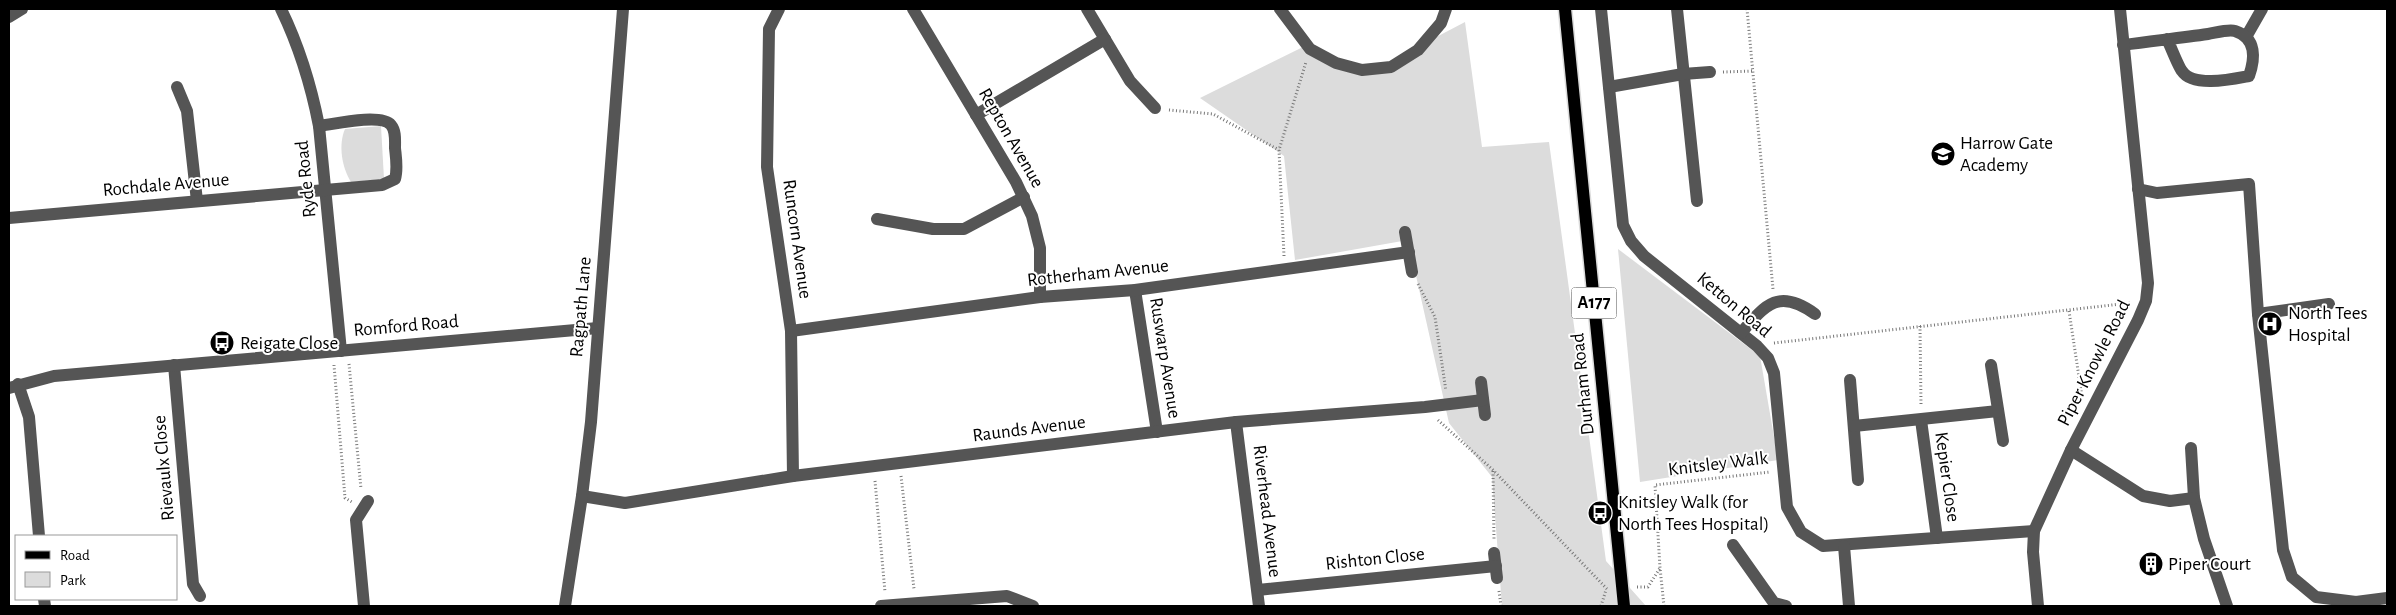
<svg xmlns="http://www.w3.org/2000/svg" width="2396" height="615" font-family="'Alegreya Sans',sans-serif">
	<rect width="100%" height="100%" fill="#fff"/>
	<!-- green -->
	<g fill="#dcdcdc">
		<polygon points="1465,22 1482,147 1549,142 1606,561 1646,606 1502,606 1492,477 1449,423 1408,240 1295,260 1284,156 1200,98 1305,46 1366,74"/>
		<path d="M381,126L384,179L351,182C342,168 338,145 345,129Z"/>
		<polygon points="1618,249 1760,356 1778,460 1640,482"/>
	</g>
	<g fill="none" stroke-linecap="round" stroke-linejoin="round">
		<defs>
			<polyline id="major" points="1565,9 1624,606"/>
		</defs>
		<!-- major casing -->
		<use href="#major" stroke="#dbdbdb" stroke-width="15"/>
		<!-- path -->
		<g stroke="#777" stroke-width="3" stroke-dasharray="1 2.5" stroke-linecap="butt">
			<polyline points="1747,9 1773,289"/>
			<polyline points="1723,72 1753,71"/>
			<polyline points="1169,110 1213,114 1279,150"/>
			<polyline points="1284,256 1279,150 1306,62"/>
			<polyline points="1418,284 1435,317 1446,391"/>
			<polyline points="2069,311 2082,397"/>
			<polyline points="1920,326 1921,405"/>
			<polyline points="1774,343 2130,303"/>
			<polyline points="349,364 361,489"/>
			<polyline points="334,365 345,498 352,502"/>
			<polyline points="1438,420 1493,470 1608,590"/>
			<polyline points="1493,471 1494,540"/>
			<polyline points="901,476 914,589"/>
			<polyline points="875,481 885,592"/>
			<polyline points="1637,587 1648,587 1660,568"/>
			<polyline points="1499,591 1501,606"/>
			<polyline points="1601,606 1606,590"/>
			<polyline points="1664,606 1660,568 1655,485 1770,472"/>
		</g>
		<!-- minor -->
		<g stroke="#555" stroke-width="12">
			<path d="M281,9C299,46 311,85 319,126L341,351"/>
			<polyline points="779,9 769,29 767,167 791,331 793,476"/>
			<polyline points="913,9 1016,182 1032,216 1040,248 1040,297"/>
			<polyline points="1087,9 1130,81 1155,108"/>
			<polyline points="1280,9 1310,49 1336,63 1362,70 1391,67 1418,50 1441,23 1446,9"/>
			<polyline points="1601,9 1623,225 1631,241 1644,256 1757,346 1768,358 1774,373 1787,507 1801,532 1823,546 2034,531"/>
			<polyline points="1677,9 1697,201"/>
			<polyline points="9,17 22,9"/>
			<polyline points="2246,37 2262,9"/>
			<path d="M2123,45C2152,41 2180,38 2208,34C2215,33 2228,29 2235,31C2257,38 2255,59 2249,76C2233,79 2193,88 2182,71C2178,66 2171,47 2167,39"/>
			<polyline points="177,87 187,111 197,201"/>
			<polyline points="1609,87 1683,74 1710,72"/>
			<polyline points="976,115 1105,39"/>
			<polyline points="2138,189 2157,193 2249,184 2258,314 2283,550 2292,577 2316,597 2356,602 2387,598"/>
			<path d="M9,218L382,185L395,179C398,169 396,158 395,148C395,140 396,131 391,125C381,113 334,124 319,126"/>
			<polyline points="877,219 933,229 964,229 1024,197"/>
			<polyline points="1405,232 1412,272"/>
			<polyline points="1135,290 1157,432"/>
			<polyline points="2258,314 2329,304"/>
			<polyline points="791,331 1040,297 1135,290 1409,252"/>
			<path d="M1741,333C1766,304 1779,288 1815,314"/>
			<polyline points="174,365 193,584 200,596"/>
			<polyline points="1991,365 2003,441"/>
			<polyline points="1850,380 1858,480"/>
			<polyline points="1481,382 1485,415"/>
			<polyline points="18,384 29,417 39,536"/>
			<polyline points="9,388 54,376 598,328"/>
			<polyline points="1921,420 1937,538"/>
			<polyline points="1236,422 1259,606"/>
			<polyline points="1854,426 1998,411"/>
			<polyline points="2191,448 2194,498 2204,539 2227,606"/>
			<polyline points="2071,450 2143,496 2170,501 2194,498"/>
			<polyline points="582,496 625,503 793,476 1236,422 1425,407 1483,400"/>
			<polyline points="1733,545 1774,603 1786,606"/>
			<polyline points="1844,546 1849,606"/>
			<polyline points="1494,553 1497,578"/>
			<polyline points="1258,590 1496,566"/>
			<polyline points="44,599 45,606"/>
			<polyline points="364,606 356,520 368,501"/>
			<polyline points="565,606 582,496 591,422 623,9"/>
			<polyline points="881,606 1007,596 1033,606"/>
			<polyline points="2038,606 2033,552 2034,531 2071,450 2138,320 2146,301 2148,283 2120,9"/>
		</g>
		<!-- major -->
		<use href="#major" stroke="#000" stroke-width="12"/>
	</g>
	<!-- icons -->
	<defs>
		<symbol id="school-disc" viewBox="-11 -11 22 22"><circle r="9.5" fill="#000" stroke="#fff"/><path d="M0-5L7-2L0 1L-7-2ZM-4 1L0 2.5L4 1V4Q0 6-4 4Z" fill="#fff"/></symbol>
		<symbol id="hospital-disc" viewBox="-11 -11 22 22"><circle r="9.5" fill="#000" stroke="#fff"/><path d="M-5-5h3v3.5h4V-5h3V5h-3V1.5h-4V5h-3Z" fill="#fff"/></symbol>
		<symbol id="bus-disc" viewBox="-11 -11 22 22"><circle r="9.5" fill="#000" stroke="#fff"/><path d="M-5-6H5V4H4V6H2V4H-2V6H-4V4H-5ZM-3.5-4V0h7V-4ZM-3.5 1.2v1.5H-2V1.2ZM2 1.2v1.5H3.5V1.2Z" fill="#fff"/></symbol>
		<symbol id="building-disc" viewBox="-11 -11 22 22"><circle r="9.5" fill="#000" stroke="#fff"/><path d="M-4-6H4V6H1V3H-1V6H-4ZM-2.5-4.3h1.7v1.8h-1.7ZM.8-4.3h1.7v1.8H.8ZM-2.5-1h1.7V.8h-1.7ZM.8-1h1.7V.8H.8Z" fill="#fff"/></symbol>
	</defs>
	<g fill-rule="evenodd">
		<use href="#school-disc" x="1929" y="140" width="28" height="28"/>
		<use href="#hospital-disc" x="2256" y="310" width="28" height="28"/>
		<use href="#bus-disc" x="208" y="329" width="28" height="28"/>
		<use href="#bus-disc" x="1586" y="499" width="28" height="28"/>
		<use href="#building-disc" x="2137" y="550" width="28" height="28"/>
	</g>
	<g text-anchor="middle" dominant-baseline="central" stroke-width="4" stroke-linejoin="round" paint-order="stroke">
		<!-- shield labels -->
		<rect fill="#fff" stroke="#4c4c4c" stroke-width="1" x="1571.5" y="287.5" width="45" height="31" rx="4"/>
		<g font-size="18" font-weight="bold" fill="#000">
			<text x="1594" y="303">A177</text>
		</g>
		<!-- street labels -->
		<g font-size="19" fill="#000" stroke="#fff">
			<text transform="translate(1011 138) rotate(60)">Repton Avenue</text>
			<text transform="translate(306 179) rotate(-96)">Ryde Road</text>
			<text transform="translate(166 185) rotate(-5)">Rochdale Avenue</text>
			<text transform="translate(797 239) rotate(82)">Runcorn Avenue</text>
			<text transform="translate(1098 273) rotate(-6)">Rotherham Avenue</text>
			<text transform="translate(1734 305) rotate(40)">Ketton Road</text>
			<text transform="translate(581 307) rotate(-85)">Ragpath Lane</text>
			<text transform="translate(406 326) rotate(-5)">Romford Road</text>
			<text transform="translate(1165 358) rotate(81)">Ruswarp Avenue</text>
			<text transform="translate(2094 363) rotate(-63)">Piper Knowle Road</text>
			<text transform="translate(1583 384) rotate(-96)">Durham Road</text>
			<text transform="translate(1029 429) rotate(-7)">Raunds Avenue</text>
			<text transform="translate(1718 464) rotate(-7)">Knitsley Walk</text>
			<text transform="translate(164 468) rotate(-95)">Rievaulx Close</text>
			<text transform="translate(1947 477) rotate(82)">Kepier Close</text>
			<text transform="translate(1267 511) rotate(83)">Riverhead Avenue</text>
			<text transform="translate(1375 559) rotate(-6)">Rishton Close</text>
		</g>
		<!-- poi labels -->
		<g font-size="19" fill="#000" stroke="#fff" text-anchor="start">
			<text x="1960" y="143">Harrow Gate<tspan x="1960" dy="22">Academy</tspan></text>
			<text x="2288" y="313">North Tees<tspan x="2288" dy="22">Hospital</tspan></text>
			<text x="240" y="343">Reigate Close</text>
			<text x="1618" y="502">Knitsley Walk (for<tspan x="1618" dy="22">North Tees Hospital)</tspan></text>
			<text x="2168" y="564">Piper Court</text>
		</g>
	</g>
	<!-- border -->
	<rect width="2396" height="615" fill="none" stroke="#000000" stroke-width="20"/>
	<!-- legend -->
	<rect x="15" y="535" width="162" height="65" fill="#ffffff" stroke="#999999"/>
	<rect x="25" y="551" width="25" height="8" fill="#000000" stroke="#999999"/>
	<text x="60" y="560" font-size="15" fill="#000000">Road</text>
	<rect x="25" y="572" width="25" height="15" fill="#dcdcdc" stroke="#999999"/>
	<text x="60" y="585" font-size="15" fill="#000000">Park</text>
</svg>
